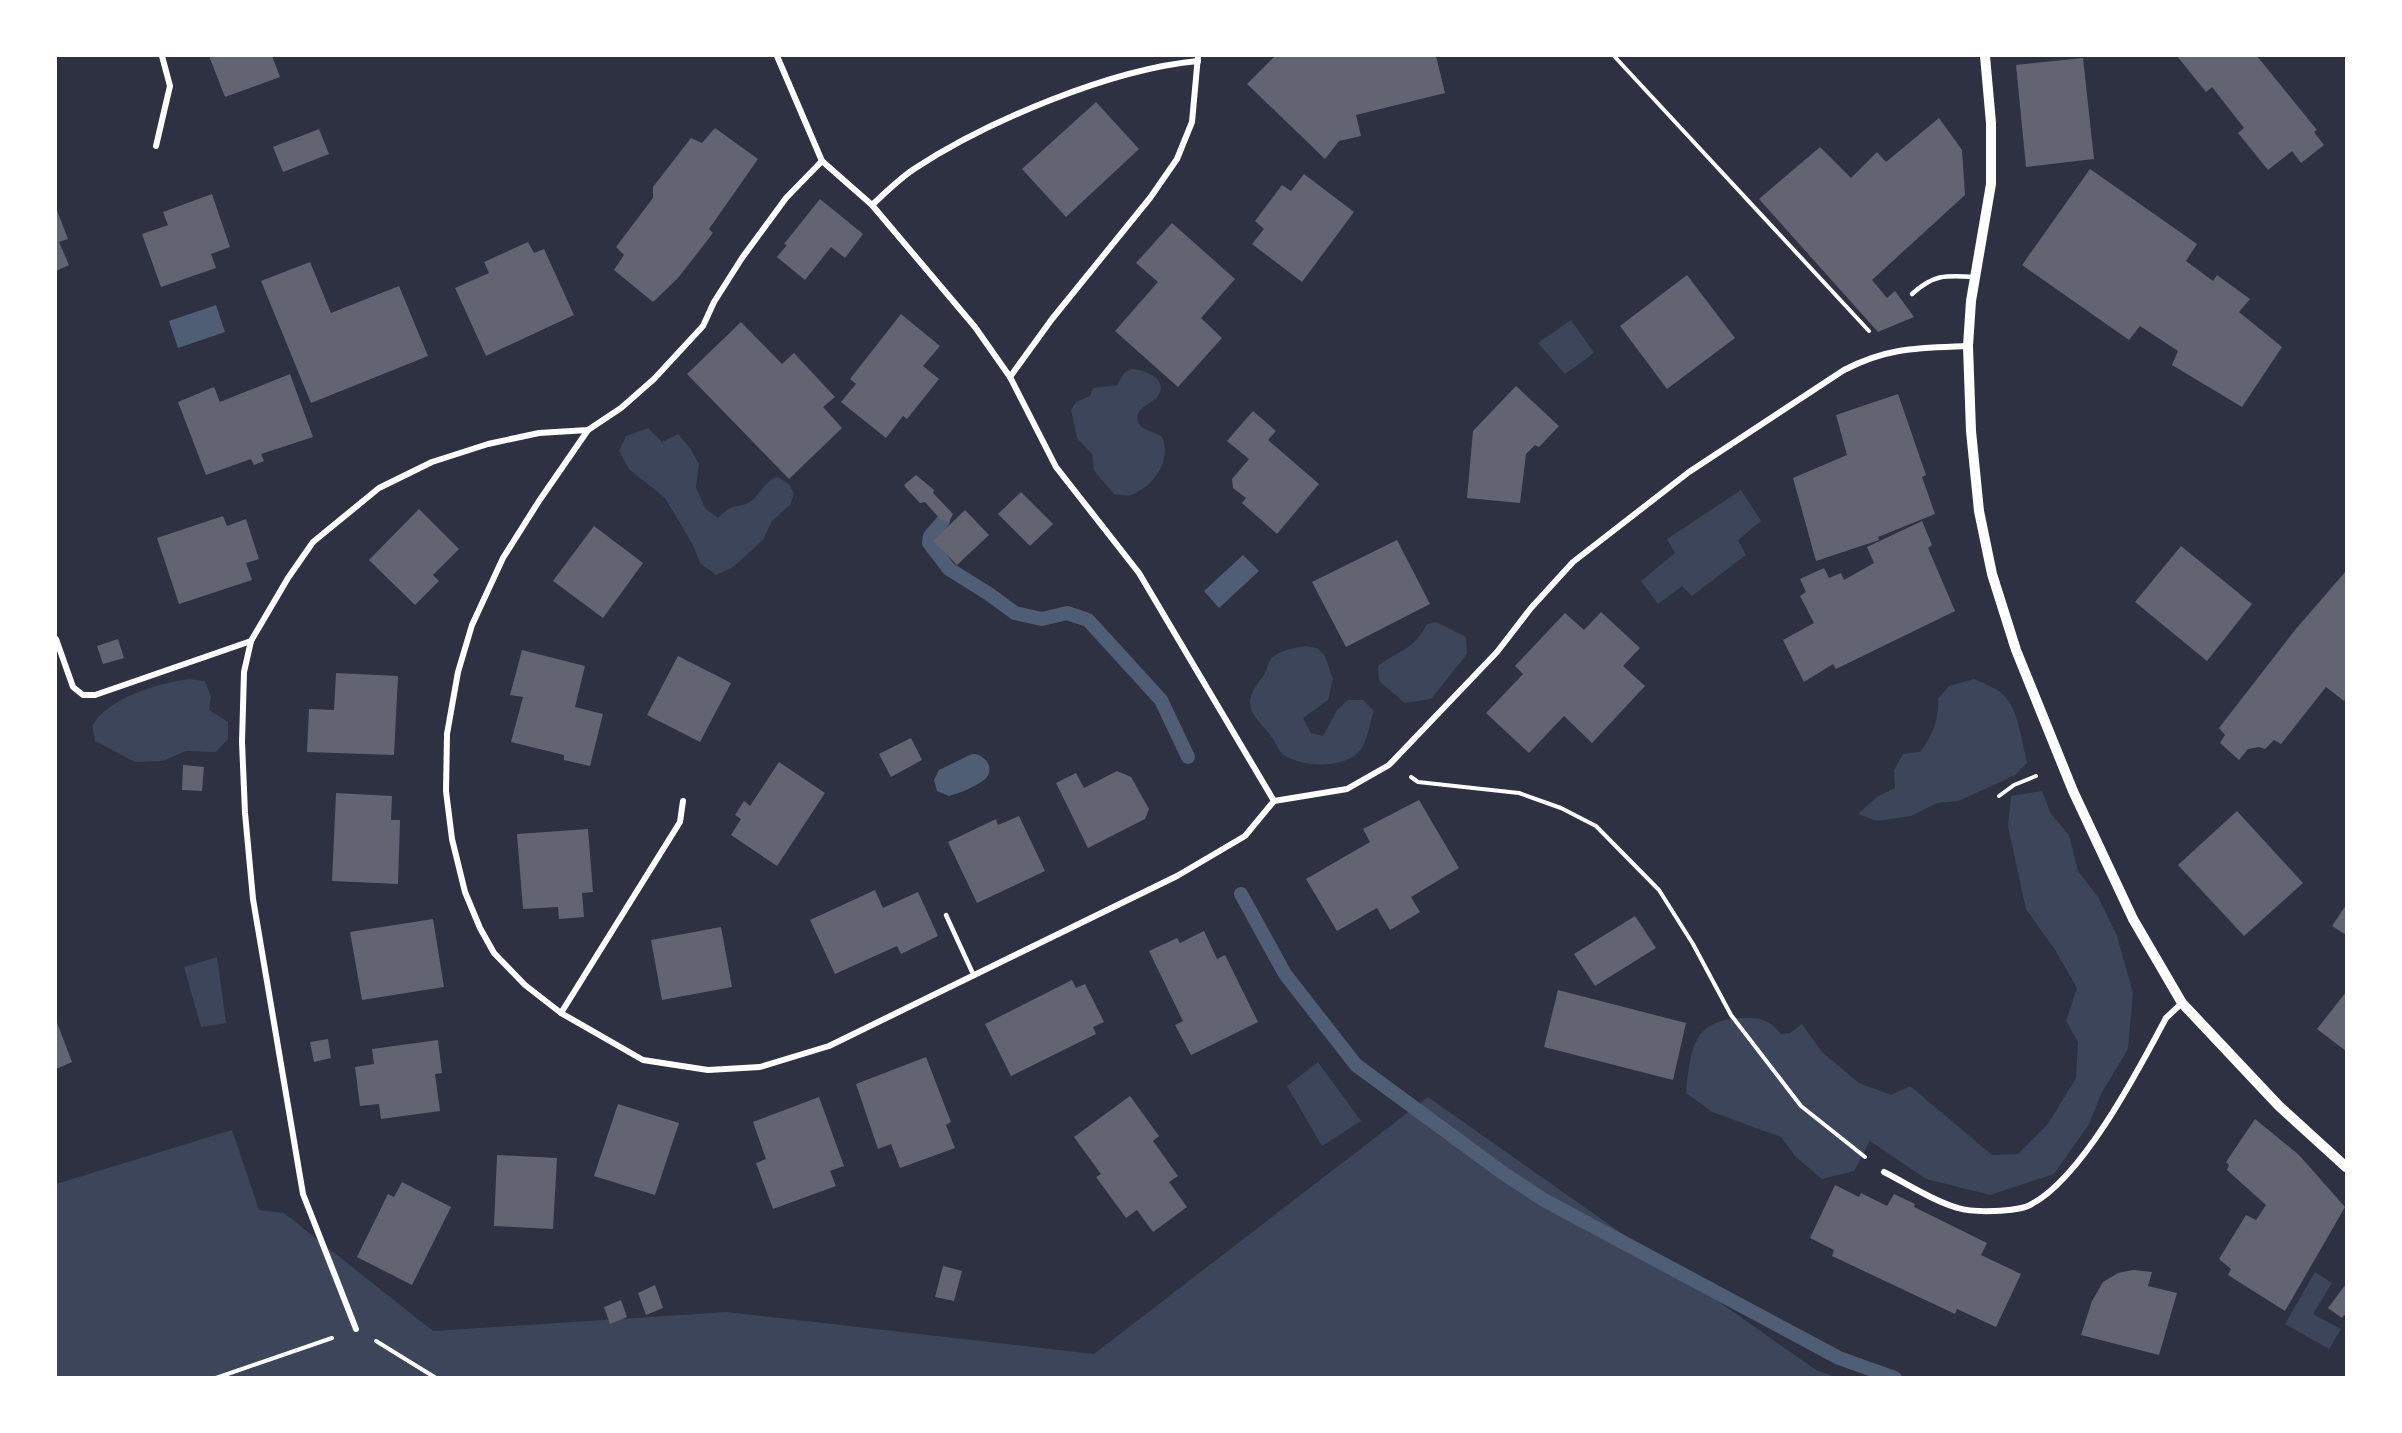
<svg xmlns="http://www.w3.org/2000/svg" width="2402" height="1433" font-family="'Open Sans',sans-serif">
	<rect width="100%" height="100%" fill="#2d3142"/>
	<!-- green -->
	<g fill="#3c4559">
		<polygon points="1571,320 1594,353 1565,374 1538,343"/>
		<path d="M1131,369C1144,369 1171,380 1157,397C1150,405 1134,408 1138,422C1141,430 1156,432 1162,437C1172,459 1155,485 1133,494C1128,497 1120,495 1114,494L1100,478L1094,470L1092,454L1077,438L1071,410L1076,402L1090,396L1093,388L1117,385L1124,373Z"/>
		<path d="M648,428L662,442L678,434L690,448L699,464L696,487L705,508L718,518C734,502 732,510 748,503C759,498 763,482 777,477L789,484L794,494L790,505L772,521L763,540L732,568L716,575L700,563L693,545L665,498L629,469L619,451L626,436Z"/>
		<polygon points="1741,490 1761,521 1738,540 1746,555 1692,596 1682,586 1658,604 1641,581 1675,553 1667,539"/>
		<path d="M1436,622L1466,637L1467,654L1431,699L1405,703L1379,681L1378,666C1399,650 1414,650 1427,624Z"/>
		<path d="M1306,646L1317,648L1325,656L1333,679L1328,700L1303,718L1311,733L1323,736L1337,710L1348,700H1363L1374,711C1370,722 1368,736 1363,746C1350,770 1303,768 1284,755C1278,751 1276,742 1271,736C1251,711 1239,706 1264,675C1267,670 1268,662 1272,658C1280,650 1295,648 1306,646Z"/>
		<path d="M189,679L205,681L211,697L209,710L228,722V739L216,752L186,751L163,761L135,762L95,741L92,726C108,698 158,683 189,679Z"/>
		<path d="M1974,679C1985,684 2000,689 2007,699C2018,712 2023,746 2027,763L2015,775L1996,784L1958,801L1937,803L1911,816L1877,821L1858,814L1877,797L1895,788L1894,770L1903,754L1920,752C1933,734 1939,720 1938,699L1949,686Z"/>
		<path d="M2042,791L2051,814L2069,835L2078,871L2098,897L2117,936L2133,993L2128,1049L2101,1094L2089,1124L2054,1174L1990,1195L1926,1179L1870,1141L1854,1171L1822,1179L1796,1157L1781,1137L1712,1112L1686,1093C1691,1050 1691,1021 1741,1018C1759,1017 1770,1020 1781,1034L1790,1033L1802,1024L1822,1052L1859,1083L1891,1095L1910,1086L1992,1155L2018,1154L2048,1124L2076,1078L2078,1042L2066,1021L2077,988L2055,950L2026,909L2008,827L2011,796Z"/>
		<polygon points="217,957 226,1023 201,1027 184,967"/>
		<polygon points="1318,1062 1361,1121 1322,1146 1287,1086"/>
		<polygon points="1428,1097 1816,1370 1836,1377 56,1378 56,1184 232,1130 259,1210 284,1213 433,1331 726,1312 1094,1354"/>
		<polygon points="2315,1272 2332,1283 2313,1314 2341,1329 2329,1349 2285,1324"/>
	</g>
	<!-- water -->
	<g fill="#4f5d75">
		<polygon points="216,305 225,332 178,348 169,321"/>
		<polygon points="1243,555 1259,571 1219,608 1204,591"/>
		<path d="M972,754C985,753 997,770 984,780C975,787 960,793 949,796L937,791L934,780L939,770Z"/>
	</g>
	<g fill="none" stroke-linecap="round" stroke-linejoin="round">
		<!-- stream -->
		<g stroke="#4f5d75" stroke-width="14">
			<polyline points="943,521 930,536 929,543 949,569 989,594 1015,613 1042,619 1067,613 1088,620 1161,700 1188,757"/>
			<polyline points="1241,894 1285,974 1356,1065 1503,1173 1544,1200 1839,1358 1895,1378"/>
		</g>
	</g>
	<!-- building -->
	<g fill="#626471">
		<polygon points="209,56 272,56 280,77 225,97"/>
		<polygon points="1275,56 1436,56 1445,93 1356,115 1361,136 1339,141 1325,159 1247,84"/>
		<polygon points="2177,56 2257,56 2317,130 2314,132 2324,145 2301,163 2292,151 2268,170 2238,133 2244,128 2212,87 2206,92"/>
		<polygon points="2083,58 2094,159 2026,167 2016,65"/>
		<polygon points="1096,102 1139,149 1066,217 1022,169"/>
		<polygon points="1939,118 1962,150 1965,195 1872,280 1887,298 1895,291 1914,317 1878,332 1759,199 1820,147 1851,178 1877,152 1886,162"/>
		<polygon points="715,128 758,159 709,229 713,233 678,278 653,302 614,270 624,255 616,247 653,198 653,187 691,138 702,143"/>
		<polygon points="319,129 329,154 283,172 273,147"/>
		<polygon points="2090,169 2197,244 2186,261 2213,281 2217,275 2250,299 2239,312 2282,347 2242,407 2172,365 2178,351 2140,326 2129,340 2022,265"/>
		<polygon points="1304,174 1354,212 1302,282 1252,244 1264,229 1255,221 1282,185 1291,191"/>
		<polygon points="212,194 230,247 211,254 216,268 161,287 142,234 168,225 163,212"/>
		<polygon points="820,199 863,234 845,258 831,247 805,280 777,257 787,245 784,244"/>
		<polygon points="56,208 68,239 59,242 69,265 56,271"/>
		<polygon points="1172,223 1235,279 1201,318 1222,338 1178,387 1115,331 1158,282 1136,263"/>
		<polygon points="528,242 534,253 544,249 574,315 486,356 455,288 489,273 484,262"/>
		<polygon points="310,262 331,313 399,286 428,356 311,403 261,281"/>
		<polygon points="1687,275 1735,338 1667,389 1620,326"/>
		<polygon points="901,314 940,346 923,366 939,379 907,419 903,416 886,438 841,402 856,384 850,379"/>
		<polygon points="741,322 782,364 794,353 835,397 823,407 842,428 789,479 687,374"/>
		<polygon points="290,374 313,437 261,454 264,461 254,465 251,459 206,475 178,402 214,387 220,402"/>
		<polygon points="1516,386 1559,426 1539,447 1535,445 1526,454 1520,503 1467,498 1473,431"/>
		<polygon points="1898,394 1926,475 1922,477 1935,514 1878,537 1879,540 1816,561 1793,478 1847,455 1836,415"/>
		<polygon points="1253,411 1276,431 1268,440 1319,484 1277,534 1242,503 1246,498 1233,488 1232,479 1249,459 1227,441"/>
		<polygon points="916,475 934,490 933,493 953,514 949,522 941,520 925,502 920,503 906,488 904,485"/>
		<polygon points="1021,492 1053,524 1030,546 998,514"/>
		<polygon points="419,509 459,549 433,575 439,581 415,605 369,560"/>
		<polygon points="965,510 989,535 957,565 933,541"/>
		<polygon points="223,516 227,526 246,519 259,559 246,563 252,580 179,604 157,538"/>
		<polygon points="1922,521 1932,545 1928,548 1955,611 1836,669 1833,664 1804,682 1783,640 1814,623 1800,596 1806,592 1800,579 1824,568 1829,578 1841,573 1844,580 1874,563 1867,547"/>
		<polygon points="594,526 643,563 603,618 553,581"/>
		<polygon points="1397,540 1430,604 1346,647 1312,582"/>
		<polygon points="2181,546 2252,604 2207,661 2135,602"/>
		<polygon points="2346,571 2346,698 2344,701 2326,687 2281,744 2274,740 2265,749 2259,747 2248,749 2239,760 2220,743 2225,735 2219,728 2295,630"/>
		<polygon points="1601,612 1640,648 1623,666 1645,686 1592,743 1564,716 1529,753 1486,713 1523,674 1515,666 1565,613 1584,630"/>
		<polygon points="118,639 124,658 103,664 97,646"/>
		<polygon points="522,650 585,666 575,707 603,714 590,766 564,760 564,755 511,742 523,697 510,695"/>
		<polygon points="678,656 731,683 700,742 647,715"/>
		<polygon points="336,673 398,676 394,755 307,752 309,709 334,710"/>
		<polygon points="911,738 922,760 891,777 879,754"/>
		<polygon points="779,762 825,793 777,866 731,835 741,819 735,815 744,801 750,806"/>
		<polygon points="183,765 204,767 202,791 182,790"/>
		<polygon points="1117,771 1131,777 1149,809 1145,819 1088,848 1056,783 1076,773 1084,788"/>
		<polygon points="336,793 392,796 391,820 400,820 398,884 332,881"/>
		<polygon points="1419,800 1459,868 1411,897 1420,912 1390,930 1377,908 1337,931 1306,879 1370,842 1363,829"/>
		<polygon points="2237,811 2303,883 2244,936 2178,865"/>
		<polygon points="1019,816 1045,871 977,903 948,842 996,819 998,825"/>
		<polygon points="588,829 593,892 582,893 584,917 559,919 558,907 523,909 517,834"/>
		<polygon points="875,890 883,908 918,892 938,936 901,954 897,946 835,974 810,920"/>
		<polygon points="2346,905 2346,935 2332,926"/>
		<polygon points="1635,916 1656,948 1595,986 1574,954"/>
		<polygon points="433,919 444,987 362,1000 350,932"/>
		<polygon points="721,927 732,987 662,1000 651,940"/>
		<polygon points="1204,931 1217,959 1225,955 1258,1022 1191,1055 1175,1025 1183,1021 1149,951 1177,938 1180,943"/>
		<polygon points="1072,980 1076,988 1085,984 1104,1022 1093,1027 1096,1034 1011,1076 985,1024"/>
		<polygon points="1558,990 1686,1023 1673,1080 1544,1047"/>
		<polygon points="2346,992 2346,1051 2317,1029"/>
		<polygon points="56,1020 72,1062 56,1069"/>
		<polygon points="328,1039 331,1058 314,1062 310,1042"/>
		<polygon points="438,1040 442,1073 435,1074 440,1111 381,1119 379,1104 360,1106 355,1067 374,1064 372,1049"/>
		<polygon points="926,1057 951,1122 946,1125 955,1148 900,1168 891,1144 878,1149 856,1084"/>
		<polygon points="1130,1096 1159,1136 1153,1141 1178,1176 1169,1182 1187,1207 1153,1232 1137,1210 1126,1218 1096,1177 1101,1174 1074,1137"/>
		<polygon points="819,1097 844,1166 830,1171 836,1186 773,1209 756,1163 766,1159 753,1122"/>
		<polygon points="618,1104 679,1123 655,1195 594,1176"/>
		<polygon points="2255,1119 2299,1155 2345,1207 2285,1311 2228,1275 2231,1269 2219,1259 2246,1215 2256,1220 2266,1205 2227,1170 2229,1165 2226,1162"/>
		<polygon points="497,1155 557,1158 553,1229 494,1226"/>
		<polygon points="402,1182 451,1207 412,1285 357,1257 388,1194 394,1197"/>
		<polygon points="1835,1185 1859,1197 1861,1193 1887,1206 1894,1194 1915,1204 1914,1207 1987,1243 1981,1255 2021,1274 1996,1327 1957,1309 1955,1314 1832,1256 1834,1250 1810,1238"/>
		<polygon points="943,1266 962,1271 954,1301 935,1297"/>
		<polygon points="2133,1270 2152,1272 2148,1286 2177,1293 2159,1355 2081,1335 2092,1301 2103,1282 2118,1273"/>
		<polygon points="2346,1284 2346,1317 2344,1315 2342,1318 2328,1308"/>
		<polygon points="655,1285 663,1308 646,1315 638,1293"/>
		<polygon points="621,1300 627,1317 610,1324 604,1307"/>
	</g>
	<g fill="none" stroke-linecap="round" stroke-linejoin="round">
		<!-- path -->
		<g stroke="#fff" stroke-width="4">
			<polyline points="1614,56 1869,331"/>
			<polyline points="1411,777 1418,782 1519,793 1561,808 1596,826 1659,890 1693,944 1731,1015 1801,1106 1865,1157"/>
			<polyline points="1999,796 2014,785 2036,776"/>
			<polyline points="376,1341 436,1378"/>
			<polyline points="216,1378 332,1338"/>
		</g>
		<!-- service -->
		<g stroke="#fff" stroke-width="4.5">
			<path d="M1912,294C1934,274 1946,275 1975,277"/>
			<polyline points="946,915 974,976"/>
		</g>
		<!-- minor -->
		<g stroke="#fff" stroke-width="6">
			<polyline points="777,56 822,161 872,205 975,327 1010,377 1056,467 1139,573 1274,801"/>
			<polyline points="156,146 170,86 162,56"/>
			<path d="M872,205C885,193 899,179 914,169C987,121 1111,69 1198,61"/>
			<polyline points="1010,377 1052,319 1150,198 1177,159 1192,122 1198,56"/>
			<polyline points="588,430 539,501 503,558 472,625 458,672 447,734 446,791 452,839 465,892 480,928 494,953 525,985 561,1013 643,1060 708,1070 760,1067 829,1046 1177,876 1245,836 1274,801"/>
			<polyline points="56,639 73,687 83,695 95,695 251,641"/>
			<path d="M1274,801L1347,789L1389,765L1497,652L1531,608L1573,562L1689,472L1844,370C1888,347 1919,348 1968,346"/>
			<polyline points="561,1013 680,822 683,801"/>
			<path d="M1884,1172C1908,1184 1933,1201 1958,1208C1973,1213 2016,1212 2030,1205C2082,1179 2139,1069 2166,1018L2182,1003"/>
			<polyline points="356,1329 303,1194 253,899 245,813 242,742 244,672 251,641 288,578 313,542 379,488 432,462 488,444 539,433 588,430 621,408 654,379 703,326 714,302 742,258 786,198 822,161"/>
		</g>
		<!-- tertiary -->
		<polyline stroke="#fff" stroke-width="10" points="1985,56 1991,123 1991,184 1971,301 1968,346 1971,431 1979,511 1992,574 2016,650 2073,791 2133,919 2182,1003 2279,1106 2346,1167"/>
	</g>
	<!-- border -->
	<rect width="2402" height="1433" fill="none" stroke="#ffffff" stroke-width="114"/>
</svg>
